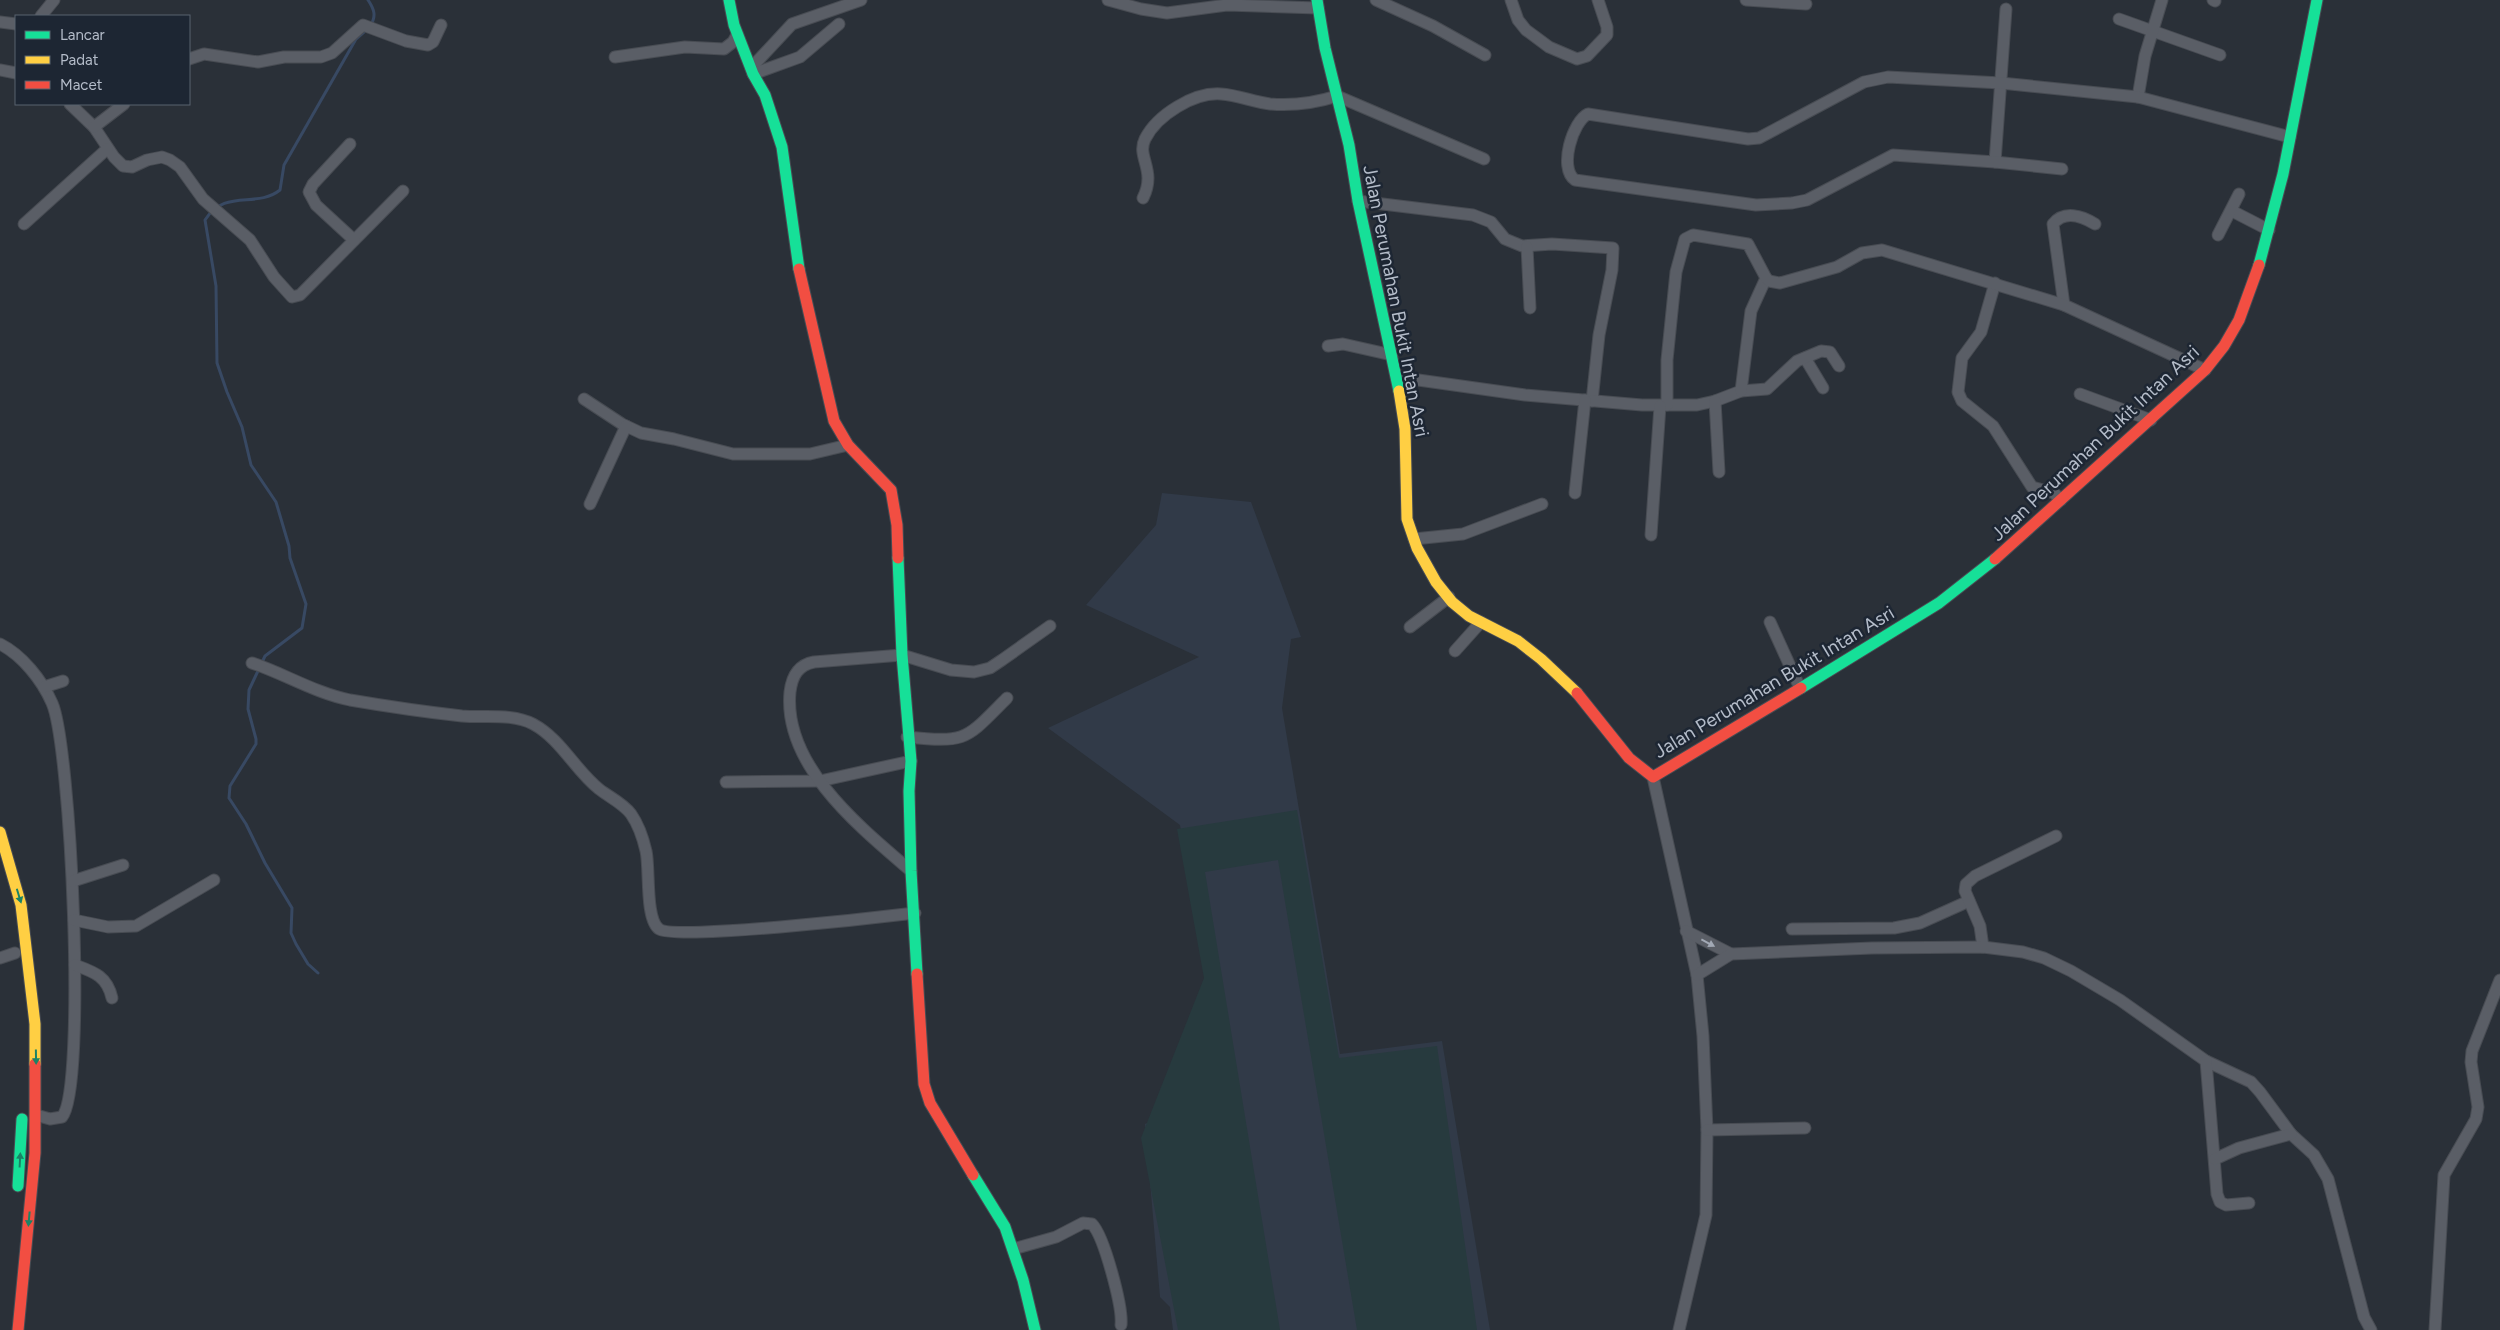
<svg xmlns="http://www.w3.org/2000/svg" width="2500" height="1330" font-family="Figtree,sans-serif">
	<rect width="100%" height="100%" fill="#2a3038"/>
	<!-- airport -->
	<polygon fill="#313a48" points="1162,493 1251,502 1301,637 1291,639 1282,708 1340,1054 1442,1041 1490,1330 1173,1330 1170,1307 1160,1297 1145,1124 1150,1122 1205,977 1180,825 1048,728 1199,657 1086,605 1156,525"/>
	<!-- green -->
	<polygon fill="#273a3e" points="1297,810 1339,1058 1437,1046 1477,1330 1357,1330 1278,860 1205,872 1280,1330 1178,1330 1141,1138 1204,978 1177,829"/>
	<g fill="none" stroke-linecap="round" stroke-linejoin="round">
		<!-- stream -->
		<g stroke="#384963" stroke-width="3">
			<path d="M368,0C374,9 377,16 370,26"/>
			<path d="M318,973L308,964L296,944L291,933L292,908L265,863L246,824L229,798L230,786L256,744V739L248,709L249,690L265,656L302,628L306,604L290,558L289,546L276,502L251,465L242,427L227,392L217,363L216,286L205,220C225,188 256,209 280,190L284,165L356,39L364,32"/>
		</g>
		<defs>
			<g id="street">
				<polyline points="1108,0 1141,9 1167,13 1227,5 1318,8"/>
				<polyline points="1376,0 1433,26 1485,55"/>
				<polyline points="1511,0 1518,20 1526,30 1549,47 1577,59 1587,56 1607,35 1607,27 1598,0"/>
				<polyline points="1746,0 1806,4"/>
				<polyline points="2213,0 2215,1"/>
				<polyline points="41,16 54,0"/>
				<polyline points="2119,19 2220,55"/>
				<polyline points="0,22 16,24"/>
				<polyline points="615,57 685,47 724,49 733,42 737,35"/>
				<polyline points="189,59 204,54 258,62 284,57 321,57 332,53 363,25 406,41 428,45 433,42 441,25"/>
				<polyline points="751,68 792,24 861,0"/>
				<polyline points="0,70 16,73"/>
				<polyline points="753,74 800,57 839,24"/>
				<polyline points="2138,97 2145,56 2162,0"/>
				<polyline points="70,104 94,127 114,157 123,166 132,167 147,160 162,157 170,160 180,167 203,199 250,240 274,277 292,297 300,295 403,191"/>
				<polyline points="94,127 124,104"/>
				<polyline points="350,144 313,184 309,192 316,205 354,240"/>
				<polyline points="1995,162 2006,9"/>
				<path d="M2062,169L1995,162L1893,155L1807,200L1792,203L1756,205L1575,180C1558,168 1573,121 1588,114L1748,139L1759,138L1864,82L1888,77L2001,83L2138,97L2290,137"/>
				<path d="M1143,198C1157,170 1136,157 1145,139C1157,115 1194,92 1221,94C1238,95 1253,102 1270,104C1294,106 1315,103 1337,96L1484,159"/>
				<polyline points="1358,201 1473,215 1491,222 1505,239 1522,246 1552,244 1613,248 1612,270 1599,335 1592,401"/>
				<polyline points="2232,211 2269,230"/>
				<polyline points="24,224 107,149"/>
				<polyline points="2218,235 2239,194"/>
				<polyline points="1527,247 1530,308"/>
				<polyline points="1995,283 1981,332 1962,358 1958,392 1962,401 1993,426 2032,487 2054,493 2061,500"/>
				<path d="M2064,305L2053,224C2064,210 2082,216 2095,224"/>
				<polyline points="1328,346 1343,344 1392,355"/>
				<polyline points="1805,358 1823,388"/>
				<polyline points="1397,377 1525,395 1642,405 1697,405 1715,401 1741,391 1767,389 1797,361 1821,351 1830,352 1839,366"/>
				<polyline points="1741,391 1751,311 1766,278"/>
				<polyline points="2080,394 2151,420"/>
				<polyline points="584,399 622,424 641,433 674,439 733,454 810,454 848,445"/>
				<polyline points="1715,401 1719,472"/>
				<polyline points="1667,405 1667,360 1676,272 1685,239 1693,235 1748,244 1766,278 1769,281 1780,283 1837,267 1862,253 1882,250 2064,305 2205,370"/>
				<polyline points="1575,493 1585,400"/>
				<polyline points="590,504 626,426"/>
				<polyline points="1651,535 1660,406"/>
				<polyline points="1414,539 1463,534 1542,504"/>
				<polyline points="1770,622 1800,688"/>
				<polyline points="1410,627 1449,597"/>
				<path d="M0,644C22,655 42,680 52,703C71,745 87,1088 62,1117L50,1119L36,1115"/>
				<polyline points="1455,651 1481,622"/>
				<path d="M252,663C285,674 315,693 350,700C385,706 426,712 462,716C485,718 512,713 533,724C561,739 575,770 599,789C609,797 623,803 631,814C638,824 643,838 646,851C650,868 645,919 659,929C674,941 882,917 915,913"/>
				<polyline points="44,687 63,681"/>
				<path d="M907,737C968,743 965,740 1007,698"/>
				<polyline points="1653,777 1697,975 1703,1036 1707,1130 1706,1215 1679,1330"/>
				<polyline points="726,782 820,781 911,761"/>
				<path d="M911,871C861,828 783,766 790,692C792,676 798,665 814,662L902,655L951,670L974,672L990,668L1002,660L1050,626"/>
				<polyline points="73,881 123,865"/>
				<polyline points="74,920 108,927 136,926 214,880"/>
				<polyline points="1792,929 1894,928 1920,923 1969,901"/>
				<polyline points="1686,931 1731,954"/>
				<polyline points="1983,947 1980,926 1965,891 1966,884 1975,876 2056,836"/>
				<polyline points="0,958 15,953"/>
				<path d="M75,965C94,972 107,976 112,998"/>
				<polyline points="1697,975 1731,954 1872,948 1983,947 2023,952 2044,958 2071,971 2120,1000 2206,1061 2251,1082 2260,1092 2291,1134 2314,1155 2328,1179 2364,1317 2371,1330"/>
				<polyline points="2206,1061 2217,1194 2220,1202 2226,1205 2249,1203"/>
				<polyline points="1707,1130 1805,1128"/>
				<polyline points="2215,1159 2239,1148 2291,1134"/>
				<path d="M1013,1249L1056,1237L1083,1223L1092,1224C1104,1236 1123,1307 1121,1325"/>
				<polyline points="2435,1330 2444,1175 2476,1119 2478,1107 2471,1062 2472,1051 2500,980"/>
			</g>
			<g id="fast">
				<polyline points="729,0 734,25 753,74 765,95 782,147 799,269"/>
				<polyline points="1317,0 1325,48 1349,145 1358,201 1399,391"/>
				<polyline points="2259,265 2283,174 2317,0"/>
				<polyline points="898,558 902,655 911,761 909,791 911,871 917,974"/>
				<polyline points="1801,688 1939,603 1995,559"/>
				<polyline points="973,1175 1005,1227 1023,1280 1035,1330"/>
				<polyline points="18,1186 22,1119"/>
			</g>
			<g id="slow">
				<polyline points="1399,391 1405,429 1407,519 1417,548 1436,582 1452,602 1469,616 1518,641 1541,659 1577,693"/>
				<polyline points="0,832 21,905 35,1024 35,1064"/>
			</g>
			<g id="jam">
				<polyline points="799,269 834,421 848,445 891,490 897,525 898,558"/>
				<polyline points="1995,559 2205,370 2224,346 2239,320 2259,265"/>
				<polyline points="1577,693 1629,758 1653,777 1801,688"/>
				<polyline points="917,974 924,1084 930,1103 973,1175"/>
				<polyline points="18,1330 35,1153 35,1064"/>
			</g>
		</defs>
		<!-- street casing -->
		<use href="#street" stroke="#484c53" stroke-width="13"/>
		<!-- fast casing -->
		<use href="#fast" stroke="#484c53" stroke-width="13"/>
		<!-- slow casing -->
		<use href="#slow" stroke="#484c53" stroke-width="13"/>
		<!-- jam casing -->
		<use href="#jam" stroke="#484c53" stroke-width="13"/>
		<!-- street -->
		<use href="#street" stroke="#5a5e66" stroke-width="11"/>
		<!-- fast -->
		<use href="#fast" stroke="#16e098" stroke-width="11"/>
		<!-- slow -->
		<use href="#slow" stroke="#ffcf43" stroke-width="11"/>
		<!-- jam -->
		<use href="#jam" stroke="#f24e42" stroke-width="11"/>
	</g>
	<!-- one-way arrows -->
	<defs><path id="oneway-solid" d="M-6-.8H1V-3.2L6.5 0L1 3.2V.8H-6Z" transform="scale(1.25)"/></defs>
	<g fill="#1a8366">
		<use href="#oneway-solid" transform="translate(19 896) rotate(73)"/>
		<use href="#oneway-solid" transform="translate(36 1057) rotate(89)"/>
		<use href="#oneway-solid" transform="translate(20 1160) rotate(-87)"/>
		<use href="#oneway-solid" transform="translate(29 1219) rotate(95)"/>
	</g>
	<use fill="#a2a9b5" href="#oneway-solid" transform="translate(1708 943) rotate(28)"/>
	<g text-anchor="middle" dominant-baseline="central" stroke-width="5" stroke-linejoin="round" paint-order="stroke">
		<!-- street labels -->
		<g font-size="19" fill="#b4bcc9" stroke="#1d2633">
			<text transform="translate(1396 301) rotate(79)">Jalan Perumahan Bukit Intan Asri</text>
			<text transform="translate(2095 443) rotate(-43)">Jalan Perumahan Bukit Intan Asri</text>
			<text transform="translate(1774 682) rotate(-31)">Jalan Perumahan Bukit Intan Asri</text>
		</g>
	</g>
	<!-- legend -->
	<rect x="15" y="15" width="175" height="90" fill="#1d2633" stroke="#59626f"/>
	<rect x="25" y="31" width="25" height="8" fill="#16e098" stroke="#59626f"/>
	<text x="60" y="40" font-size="15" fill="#b4bcc9">Lancar</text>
	<rect x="25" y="56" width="25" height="8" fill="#ffcf43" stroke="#59626f"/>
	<text x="60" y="65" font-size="15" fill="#b4bcc9">Padat</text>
	<rect x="25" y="81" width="25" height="8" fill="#f24e42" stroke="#59626f"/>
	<text x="60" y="90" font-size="15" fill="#b4bcc9">Macet</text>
</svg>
